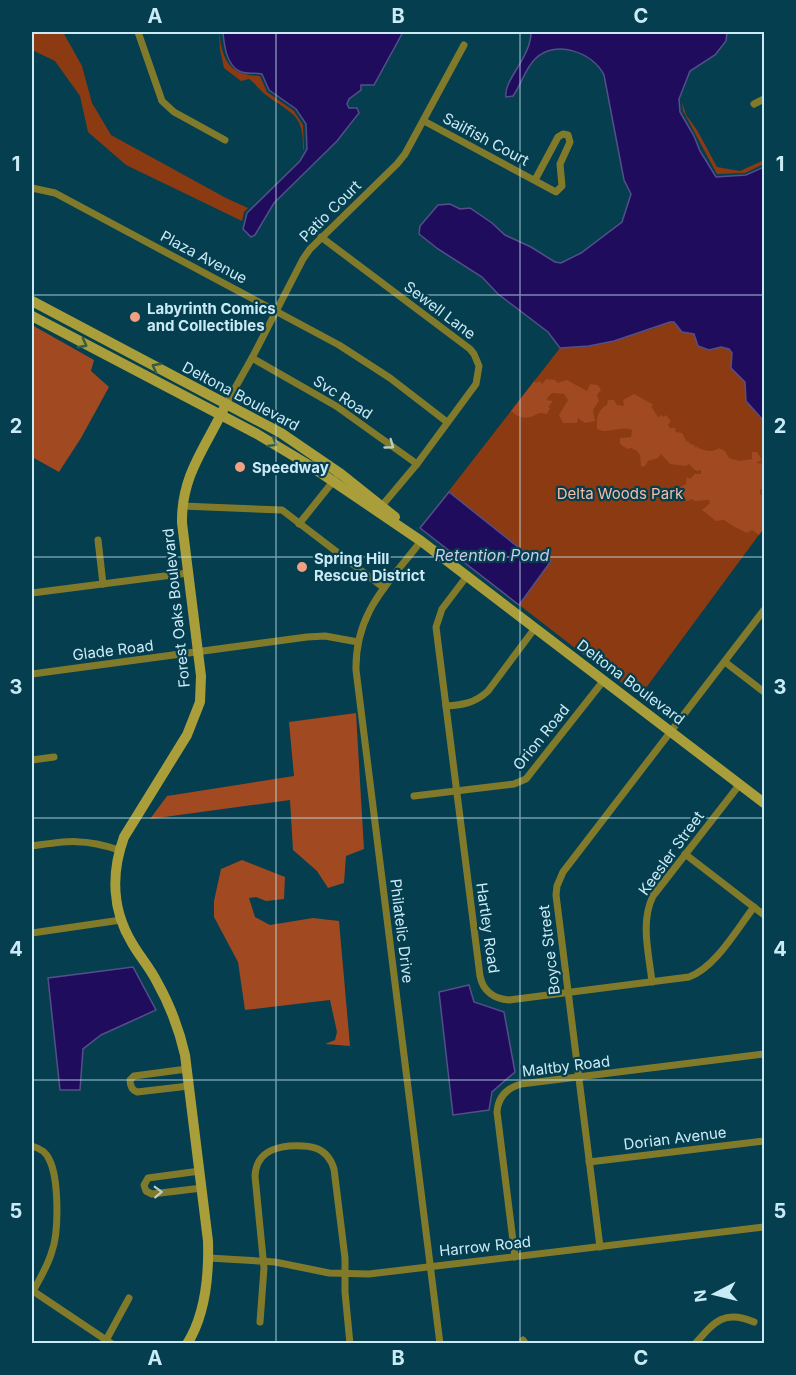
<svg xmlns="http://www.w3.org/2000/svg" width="796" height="1375" font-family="Inter,sans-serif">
	<rect width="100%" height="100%" fill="#053e4e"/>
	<!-- green -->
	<g fill="#8b3a11">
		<polygon points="32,32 63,32 82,66 92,103 111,135 226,198 248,208 244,212 242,221 126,165 88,132 80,96 55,61 32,50"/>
		<path d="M219,32C220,35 220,40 221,45C226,69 238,75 260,76L267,92L294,111L303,125L304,148L303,151C304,114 293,115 266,95C260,91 256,84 249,79L241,81L224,68L220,50Z"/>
		<polygon points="682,102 686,115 697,130 717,167 740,171 764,160 764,164 745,173 717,174 683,111"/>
		<polygon points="666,322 674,322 682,332 694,334 714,347 729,349 732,353 731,368 745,382 746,401 764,421 764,528 640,696 602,669 420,528 560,348 614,341 655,328"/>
	</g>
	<!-- forest -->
	<g fill="#a14920">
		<polygon points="32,325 94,360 91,371 109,387 81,438 59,472 32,457"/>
		<path d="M546,379L555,380L558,383L567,380L587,391L590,384L598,385L601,390L597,395L599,401L593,410L595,421L585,423L578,418L577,423H563L559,415L568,400L564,394L552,393L547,398V400L553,401L548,407L550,408L547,414L539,413C529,419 521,420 511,411L535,380V383L540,381L542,384Z"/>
		<path d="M634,394L654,405L651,406L658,417L661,415L663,417L666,415L671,421L668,425L670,428H675L676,432L682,433L687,442L688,441L690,444L695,445L694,449L696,446C702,451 712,453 719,448L725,451L729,458L740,461L752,459V452H757L762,460L756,463L764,464V487L760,490V494L764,497V528L759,535L752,530L747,533L733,526L724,520L716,521L702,510L710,503L709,500L695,501L691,499L688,501L675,495L680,487L686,484L687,477L690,479L695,474H701V470L696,471L689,464L686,466L670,464L661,454L658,458L648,461L645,466L641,467L640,455L637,451L631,448L627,449L620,444V438L631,437L632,430C620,425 608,435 597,429C596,419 598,409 607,405L608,400H614L617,405L624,406L623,400Z"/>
		<polygon points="356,713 364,849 346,856 344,883 328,888 317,871 293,850 290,800 150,819 167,796 294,776 289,722"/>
		<polygon points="242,860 285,877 284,899 266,901 256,897 249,898 255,917 270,925 313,918 339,921 350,1046 325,1044 335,1040 337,1032 330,1000 245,1010 238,962 214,917 214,901 221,869"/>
	</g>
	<!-- water -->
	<g fill="#200c5d" stroke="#534f8b" stroke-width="1.5">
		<path d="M223,32H403L374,85H361V90L349,99L347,104L349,108H357L359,113L337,141L274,203L255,235L251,237L243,229L247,213L300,161L307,149L306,124L296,109L269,90L262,74C255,72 246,75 239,71C226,64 224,44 223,32Z"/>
		<path d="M531,32H727L726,41L715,55L690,71L679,99L680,112L694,136L700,151L716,177L746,175L764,167V421L746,401L745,382L731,368L732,353L729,349L721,347L709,350L698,346L694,334L682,332L674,322H670L614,341L589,346L560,348L548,332L498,294L482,277L438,249L419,234L420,226L438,205L450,204L460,209L470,208L492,223L505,235L531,247L555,262L561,263L581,253L622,222L631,194L624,180L604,75C593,52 555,39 535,59C525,69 521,85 513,96L506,97C503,80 531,58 531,32Z"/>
		<polygon points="449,492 528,555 545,557 551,561 519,605 420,528"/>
		<polygon points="133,967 156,1010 101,1035 83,1049 80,1090 60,1090 48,978"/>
		<polygon points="469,985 474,1002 504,1012 515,1072 492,1092 489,1110 453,1115 439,992"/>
	</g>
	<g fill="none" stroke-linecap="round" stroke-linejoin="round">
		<!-- minor -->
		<g stroke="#827a2b" stroke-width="7">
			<polyline points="138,32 162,101 174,112 225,140"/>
			<polyline points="754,104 764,99"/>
			<polyline points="424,121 556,192 562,186 560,164 570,142 568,135 563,134 558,137 535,180"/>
			<polyline points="32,188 55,193 339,345 390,378 447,422"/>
			<polyline points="321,237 470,349 474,354 479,366 476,384 417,464 380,508"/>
			<polyline points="252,358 336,406 417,464"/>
			<polyline points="226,404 252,358 303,259 310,249 397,164 405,154 464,45"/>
			<polyline points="182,506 282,510 384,588"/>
			<polyline points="299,524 335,479"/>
			<polyline points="98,540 103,584"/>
			<path d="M421,541C388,584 355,612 356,670L440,1344"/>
			<path d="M467,576L442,609L436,627L480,976C483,991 494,999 509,1000L689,977C715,968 737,929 754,907"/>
			<polyline points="32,593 188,573"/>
			<polyline points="725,662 764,692"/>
			<polyline points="32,674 307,637 325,636 358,642"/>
			<path d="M446,706C463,705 475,703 488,691L535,628"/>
			<polyline points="32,760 54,757"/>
			<polyline points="414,796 514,784 526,779 604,680"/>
			<path d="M32,846C66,841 85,838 119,850"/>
			<polyline points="685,854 764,915"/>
			<polyline points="32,933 121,920"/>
			<path d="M652,982C649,954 640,922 653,896L740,784"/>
			<path d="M187,1069L134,1076L130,1080C130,1086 132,1090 137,1092L189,1086"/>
			<path d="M32,1146C39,1148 46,1152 49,1159C59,1178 59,1232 52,1251C48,1266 39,1280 32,1293"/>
			<polyline points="589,1162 764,1141"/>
			<polyline points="200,1171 148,1178 144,1185 146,1191 152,1194 202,1188"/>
			<polyline points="600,1247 556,895 557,886 563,872 764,610"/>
			<path d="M515,1257L497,1112C498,1097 507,1088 521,1084L764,1054"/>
			<polyline points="209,1258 275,1262 329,1273 369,1274 764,1227"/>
			<polyline points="33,1291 112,1344"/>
			<path d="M260,1322L264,1268L255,1176C256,1155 270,1148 289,1146C310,1145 327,1146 334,1169L345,1258V1292L350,1344"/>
			<polyline points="523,1340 526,1344"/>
			<polyline points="104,1344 129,1298"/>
			<path d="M695,1344C714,1322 724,1309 754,1322"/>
		</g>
		<!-- secondary -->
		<g stroke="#a99e3a" stroke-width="10">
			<polyline points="32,301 281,433 341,474 395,517"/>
			<polyline points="32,316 257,434 312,467 421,541 764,803"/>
			<path d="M187,1344C206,1314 209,1275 208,1241L185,1055C179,1029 170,1005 157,982C150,968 140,957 132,943C112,910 111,873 124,837L187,735L200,702L201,676L182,523C181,474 207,446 226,404"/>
		</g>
	</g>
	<!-- one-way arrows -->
	<defs><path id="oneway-chevron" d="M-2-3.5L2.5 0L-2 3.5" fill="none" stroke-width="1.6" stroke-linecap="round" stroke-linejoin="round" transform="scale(1.5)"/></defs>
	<g stroke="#365b48">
		<use href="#oneway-chevron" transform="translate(83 344) rotate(28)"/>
		<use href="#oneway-chevron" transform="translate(156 367) rotate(-152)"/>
		<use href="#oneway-chevron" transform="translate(273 443) rotate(30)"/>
	</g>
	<g stroke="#b8cec3">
		<use href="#oneway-chevron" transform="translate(390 445) rotate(36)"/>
		<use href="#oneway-chevron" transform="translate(158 1192) rotate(-2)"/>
	</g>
	<!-- grid -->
	<path fill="none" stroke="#caeaf6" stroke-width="1.5" stroke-opacity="0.55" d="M276,32V1344M520,32V1344M32,295H764M32,557H764M32,818H764M32,1080H764"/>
	<!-- markers -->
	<g fill="#f2a07f" stroke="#053e4e" stroke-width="2">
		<circle cx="135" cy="317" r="6"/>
		<circle cx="240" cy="467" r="6"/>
		<circle cx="302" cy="567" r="6"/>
	</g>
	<g text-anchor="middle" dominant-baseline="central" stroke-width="4.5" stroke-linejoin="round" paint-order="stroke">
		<!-- street labels -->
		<g font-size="15" fill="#caeaf6" stroke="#053e4e">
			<text transform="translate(486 139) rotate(28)">Sailfish Court</text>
			<text transform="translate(330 211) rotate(-45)">Patio Court</text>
			<text transform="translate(204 257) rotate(28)">Plaza Avenue</text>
			<text transform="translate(440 310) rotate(37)">Sewell Lane</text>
			<text transform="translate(241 396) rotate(28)">Deltona Boulevard</text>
			<text transform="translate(343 397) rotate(33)">Svc Road</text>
			<text transform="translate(176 608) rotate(-96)">Forest Oaks Boulevard</text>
			<text transform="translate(113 650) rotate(-7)">Glade Road</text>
			<text transform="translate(631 682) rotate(37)">Deltona Boulevard</text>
			<text transform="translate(541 737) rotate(-51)">Orion Road</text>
			<text transform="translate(671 853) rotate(-54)">Keesler Street</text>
			<text transform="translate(488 928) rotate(82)">Hartley Road</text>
			<text transform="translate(402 931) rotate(83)">Philatelic Drive</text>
			<text transform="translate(549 950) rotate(-97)">Boyce Street</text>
			<text transform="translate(566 1066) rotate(-7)">Maltby Road</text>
			<text transform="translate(675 1138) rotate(-7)">Dorian Avenue</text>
			<text transform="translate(485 1246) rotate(-6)">Harrow Road</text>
		</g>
		<!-- poi labels -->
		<g font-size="15" font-weight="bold" fill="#caeaf6" stroke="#053e4e" text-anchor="start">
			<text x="147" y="308">Labyrinth Comics<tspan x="147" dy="17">and Collectibles</tspan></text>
			<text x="252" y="467">Speedway</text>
			<text x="314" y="558">Spring Hill<tspan x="314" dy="17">Rescue District</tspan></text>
		</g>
		<!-- park labels -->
		<g font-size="15" fill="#f8bda5" stroke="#053e4e">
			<text x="620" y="493">Delta Woods Park</text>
		</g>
		<!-- water labels -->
		<g font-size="16" font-style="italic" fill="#cacce7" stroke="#053e4e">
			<text x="492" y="555">Retention Pond</text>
		</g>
	</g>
	<!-- border -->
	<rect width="796" height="1375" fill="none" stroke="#053e4e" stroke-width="66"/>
	<!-- north arrow -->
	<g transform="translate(715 1294) rotate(263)" stroke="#053e4e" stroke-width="4.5" paint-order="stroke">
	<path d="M0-4.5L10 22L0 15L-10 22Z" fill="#caeaf6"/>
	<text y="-9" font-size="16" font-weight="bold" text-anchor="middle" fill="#caeaf6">N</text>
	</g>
	<rect x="33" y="33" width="730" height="1309" fill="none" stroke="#caeaf6" stroke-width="2"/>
	<g font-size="20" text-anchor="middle" font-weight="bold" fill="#caeaf6">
		<text x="155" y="23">A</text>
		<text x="398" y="23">B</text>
		<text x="641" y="23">C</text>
		<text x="16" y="171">1</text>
		<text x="780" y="171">1</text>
		<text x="16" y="433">2</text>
		<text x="780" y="433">2</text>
		<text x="16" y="694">3</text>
		<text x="780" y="694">3</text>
		<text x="16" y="956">4</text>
		<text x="780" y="956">4</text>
		<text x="16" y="1218">5</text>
		<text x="780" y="1218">5</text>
		<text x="155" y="1365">A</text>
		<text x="398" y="1365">B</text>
		<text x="641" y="1365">C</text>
	</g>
</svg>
